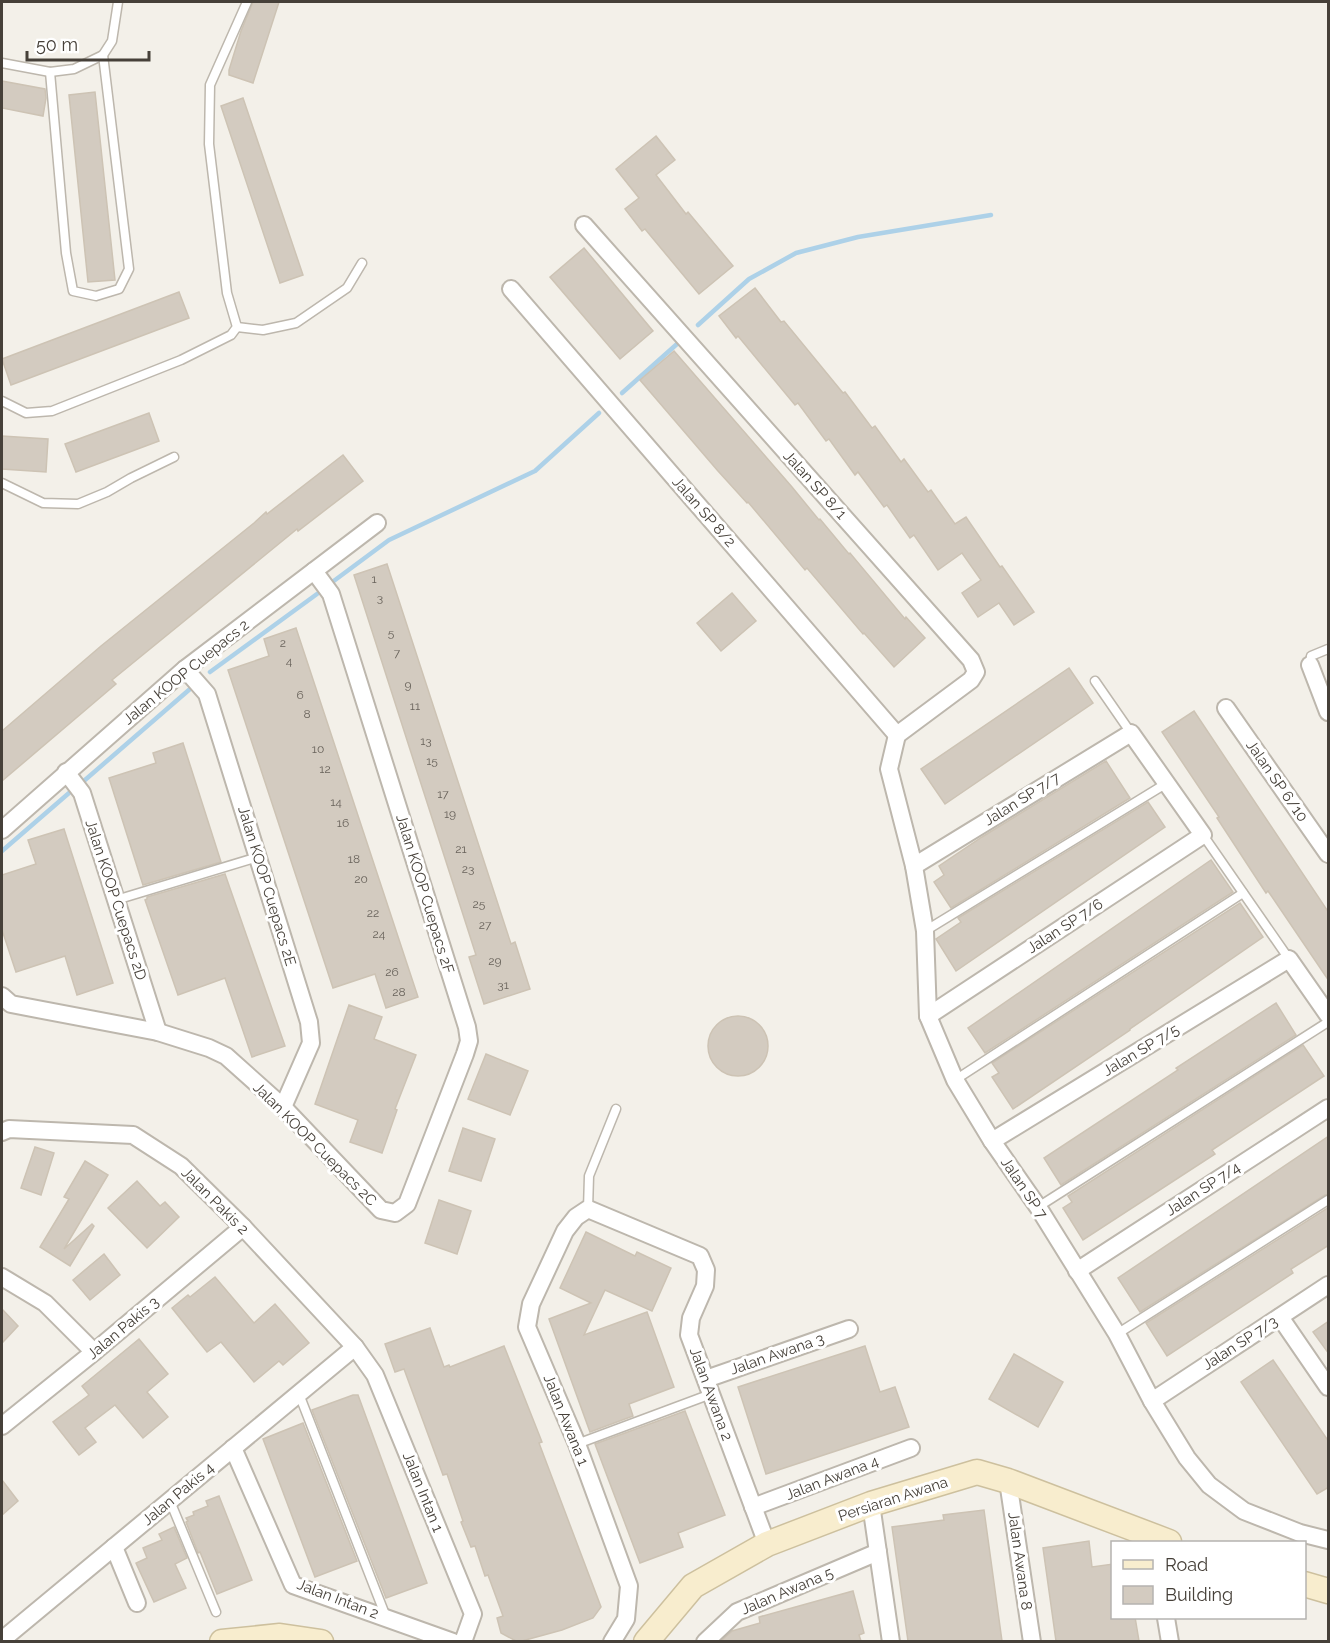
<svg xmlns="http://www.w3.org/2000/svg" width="1330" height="1643" font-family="Raleway,sans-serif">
	<rect width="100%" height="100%" fill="#f3f0e9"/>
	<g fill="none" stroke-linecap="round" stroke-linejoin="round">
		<!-- stream -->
		<g stroke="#add1e8" stroke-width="4.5">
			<polyline points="698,325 749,279 796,253 858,237 991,215"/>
			<polyline points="622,393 677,344"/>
			<polyline points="331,583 389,540 535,471 599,413"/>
			<polyline points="210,672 317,594"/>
			<polyline points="85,780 190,689"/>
			<polyline points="2,851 69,793"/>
		</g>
	</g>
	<!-- building -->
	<g fill="#d3cbc0" stroke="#cdc3b4" stroke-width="1.5">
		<polygon points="253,2 279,2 253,83 229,75 229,70 241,31"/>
		<polygon points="2,81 45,89 46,98 43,116 2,108"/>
		<polygon points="95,92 115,280 88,282 69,95"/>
		<polygon points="243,98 303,275 280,283 221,106"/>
		<polygon points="656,136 675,160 656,175 686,214 688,212 733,266 699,294 645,229 642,231 625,209 639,198 616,169"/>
		<polygon points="584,248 653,331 620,359 550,277"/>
		<polygon points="755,288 781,322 784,321 843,393 845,392 872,428 875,426 901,462 904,459 928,492 931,490 955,524 966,517 1000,567 1002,566 1034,612 1014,625 999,603 978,617 962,593 981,580 962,553 938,570 914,535 910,538 887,505 884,507 858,472 855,475 829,439 826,441 798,403 795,405 738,336 736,338 719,316"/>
		<polygon points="179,292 189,318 11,385 2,359"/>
		<polygon points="674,351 792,487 819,520 820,519 849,554 850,553 905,619 906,617 925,638 894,667 864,633 863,634 807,568 805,570 748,502 747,503 718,471 640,380"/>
		<polygon points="149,413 159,441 76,472 65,444"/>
		<polygon points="2,436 48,439 46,472 2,469"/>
		<polygon points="343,455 363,481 298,531 297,529 112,680 116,684 2,781 2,731 101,646 254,523 266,512 267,514"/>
		<polygon points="387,564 511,944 515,942 530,989 484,1004 469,957 476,955 354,575"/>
		<polygon points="732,593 756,621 721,651 697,623"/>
		<polygon points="296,628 418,997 386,1008 375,974 333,988 228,670 269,656 264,639"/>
		<polygon points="1069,668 1093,703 945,804 921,769"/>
		<polygon points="1194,711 1329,913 1329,981 1268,891 1266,893 1217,818 1219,817 1162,732"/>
		<polygon points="183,743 221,862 143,885 109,778 156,763 153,753"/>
		<polygon points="1106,761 1130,798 951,908 934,882 944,875 939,866 982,837"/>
		<polygon points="1148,802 1165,827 956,971 936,939 961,922 958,918"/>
		<polygon points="64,829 113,983 77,995 65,956 16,972 2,930 2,875 36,864 28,840"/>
		<polygon points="1211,860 1233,892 985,1053 968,1028"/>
		<polygon points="225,874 285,1046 252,1057 225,978 178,995 145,900 147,899 147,897"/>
		<polygon points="1240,903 1263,937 1130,1029 1130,1030 1013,1109 992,1077 999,1073 992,1063"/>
		<polygon points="1276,1003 1296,1035 1061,1185 1044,1158 1178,1070 1176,1068"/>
		<polygon points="349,1005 382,1017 374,1039 416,1055 395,1109 397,1110 382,1153 350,1142 358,1120 315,1104"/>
		<circle cx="738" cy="1046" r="30"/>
		<polygon points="1303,1045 1324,1076 1212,1150 1215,1154 1083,1240 1063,1208 1072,1202 1068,1196"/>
		<polygon points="486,1054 528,1071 510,1115 468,1099"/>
		<polygon points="463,1128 495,1139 481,1181 449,1171"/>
		<polygon points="1329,1136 1329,1194 1325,1195 1140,1312 1118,1278"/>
		<polygon points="35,1147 54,1153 41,1195 21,1188"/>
		<polygon points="85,1161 108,1175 64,1249 92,1224 94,1226 70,1266 40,1247 69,1199 64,1197"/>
		<polygon points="137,1181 160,1206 165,1202 179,1217 147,1248 108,1208"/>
		<polygon points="439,1200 471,1211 457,1254 425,1243"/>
		<polygon points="1329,1207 1329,1245 1291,1269 1293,1273 1167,1356 1146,1323"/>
		<polygon points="586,1232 635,1256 637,1252 671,1268 652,1311 605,1290 584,1335 647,1312 674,1387 629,1404 633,1416 590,1432 549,1319 591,1303 560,1288"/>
		<polygon points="104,1254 120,1275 90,1300 73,1280"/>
		<polygon points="215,1277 254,1323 275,1304 309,1343 283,1365 279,1361 254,1382 221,1342 207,1352 172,1308 188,1295 190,1297"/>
		<polygon points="2,1309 18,1326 2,1343"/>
		<polygon points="1329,1321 1329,1354 1313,1332"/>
		<polygon points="430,1328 444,1367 449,1365 450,1367 504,1346 542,1442 539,1443 601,1607 593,1618 562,1630 522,1641 516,1641 501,1633 497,1618 503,1616 488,1575 485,1576 475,1546 471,1547 461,1522 463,1521 447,1474 443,1475 404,1369 395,1372 385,1344"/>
		<polygon points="139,1339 168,1374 147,1392 168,1417 143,1438 115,1405 85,1428 96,1442 79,1455 53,1422 89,1395 82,1386"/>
		<polygon points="865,1346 880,1392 895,1387 909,1427 766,1474 738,1387"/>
		<polygon points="1014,1354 1063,1382 1038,1427 989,1399"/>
		<polygon points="1273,1360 1329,1442 1329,1487 1317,1494 1241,1382"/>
		<polygon points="353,1395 358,1395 427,1583 386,1598 312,1410"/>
		<polygon points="685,1411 725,1515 678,1533 683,1547 640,1563 595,1444"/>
		<polygon points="303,1423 357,1561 315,1577 263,1439"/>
		<polygon points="2,1480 18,1501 2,1515"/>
		<polygon points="219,1496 252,1580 217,1594 200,1552 198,1553 186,1522 188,1521 186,1518 194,1515 193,1512 208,1506 206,1501"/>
		<polygon points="984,1510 1002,1641 908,1641 892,1527 944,1520 943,1515"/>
		<polygon points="174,1527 187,1558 175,1564 186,1588 154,1602 136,1563 147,1558 143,1548 162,1540 159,1534"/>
		<polygon points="1089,1541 1092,1567 1113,1564 1113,1617 1135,1617 1139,1641 1056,1641 1043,1548"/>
		<polygon points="853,1591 864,1633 859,1635 861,1641 721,1641 732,1631 760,1623 759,1617"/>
	</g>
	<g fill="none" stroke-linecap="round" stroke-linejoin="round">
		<defs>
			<g id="lane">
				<polyline points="2,63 50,72 74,69 103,55 112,41 118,2"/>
				<polyline points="50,72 66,253 73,291 96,296 119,289 129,269 103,55"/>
				<polyline points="237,327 263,330 296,323 347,288 362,263"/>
				<polyline points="2,401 26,413 52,411 181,360 231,335 237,327 227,293 209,144 210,85 247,2"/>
				<polyline points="2,483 43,503 78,504 107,492 131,478 174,457"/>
				<polyline points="1310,665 1311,656 1328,649"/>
				<polyline points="1095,681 1131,733"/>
				<polyline points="1203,835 1289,959"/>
				<polyline points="116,900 258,857"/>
				<polyline points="925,931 1167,783"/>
				<polyline points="955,1080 1243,893"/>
				<polyline points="1038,1207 1328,1022"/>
				<polyline points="588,1209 589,1176 616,1109"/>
				<polyline points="1117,1334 1328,1200"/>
				<polyline points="299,1394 386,1617"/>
				<polyline points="577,1444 711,1394"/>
				<polyline points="170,1501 216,1612"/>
			</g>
			<g id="street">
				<polyline points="584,225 971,660 976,672 971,680 897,735"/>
				<polyline points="511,289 897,735"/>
				<polyline points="1310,665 1328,712"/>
				<polyline points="185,669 207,694 309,1022 311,1043 283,1107"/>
				<polyline points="1226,708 1328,854"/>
				<polyline points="897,735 889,769 914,866 925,931 928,1016 955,1080 992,1141 1038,1207 1117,1334 1152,1401 1187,1458 1209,1485 1244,1511 1300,1533 1328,1540"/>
				<polyline points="66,772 82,793 158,1032"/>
				<polyline points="2,830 185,669 377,523"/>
				<polyline points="914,866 1131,733 1203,835 928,1016"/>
				<polyline points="2,996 11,1004 158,1032 209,1048 226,1056 283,1107 381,1210 395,1213 407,1204 465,1054 469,1041 467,1027 331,594 314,571"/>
				<polyline points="2,1132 9,1129 133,1135 181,1166 243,1227 355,1347 375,1375 473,1614 463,1642"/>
				<polyline points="992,1141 1289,959 1328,1015"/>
				<polyline points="1077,1271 1328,1108"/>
				<polyline points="2,1277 45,1303 94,1352"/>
				<polyline points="1280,1317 1328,1387"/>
				<polyline points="706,1379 849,1329"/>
				<polyline points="1152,1401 1328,1285"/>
				<polyline points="2,1426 94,1352 243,1227"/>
				<polyline points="233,1448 293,1585 453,1642"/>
				<polyline points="1008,1481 1032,1642"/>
				<polyline points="871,1504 891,1642"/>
				<polyline points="753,1507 911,1448"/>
				<polyline points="114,1547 137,1603"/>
				<polyline points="1166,1618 1170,1642"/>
				<polyline points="2,1640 355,1347"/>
				<polyline points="612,1642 626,1619 629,1586 577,1444 527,1327 531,1304 565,1231 576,1217 588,1209 700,1256 706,1270 705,1286 691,1318 689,1335 767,1544"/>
				<polyline points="705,1642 737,1612 878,1552"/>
			</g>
			<g id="secondary">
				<polyline points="1304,1584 1328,1591"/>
				<polyline points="222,1642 280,1636 321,1642"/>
				<polyline points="646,1642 693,1586 767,1544 871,1504 977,1472 1008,1481 1169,1542"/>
			</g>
		</defs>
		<!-- lane casing -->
		<use href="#lane" stroke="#bdb7ad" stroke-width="11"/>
		<!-- street casing -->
		<use href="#street" stroke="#bdb7ad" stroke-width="20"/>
		<!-- secondary casing -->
		<use href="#secondary" stroke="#cdc09e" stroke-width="27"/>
		<!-- lane -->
		<use href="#lane" stroke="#fff" stroke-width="8"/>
		<!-- street -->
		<use href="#street" stroke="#fff" stroke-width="16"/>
		<!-- secondary -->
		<use href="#secondary" stroke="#f8edce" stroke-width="24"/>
	</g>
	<g text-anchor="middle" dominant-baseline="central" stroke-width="6" stroke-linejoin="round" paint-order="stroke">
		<!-- number labels -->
		<g font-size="12" fill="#69635b">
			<text x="374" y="579">1</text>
			<text x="380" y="598">3</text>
			<text x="391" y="633">5</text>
			<text x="283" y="643">2</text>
			<text x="397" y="653">7</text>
			<text x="289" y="661">4</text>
			<text x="408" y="685">9</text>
			<text x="300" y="695">6</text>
			<text x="415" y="706">11</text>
			<text x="307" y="714">8</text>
			<text x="426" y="741">13</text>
			<text x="318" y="749">10</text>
			<text x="432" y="761">15</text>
			<text x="325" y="769">12</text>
			<text x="443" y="794">17</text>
			<text x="336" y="802">14</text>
			<text x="450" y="814">19</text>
			<text x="343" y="823">16</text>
			<text x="461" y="849">21</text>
			<text x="354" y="859">18</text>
			<text x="468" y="869">23</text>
			<text x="361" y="879">20</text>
			<text x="479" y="904">25</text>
			<text x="373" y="913">22</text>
			<text x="485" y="925">27</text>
			<text x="379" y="934">24</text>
			<text x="495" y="961">29</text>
			<text x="392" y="972">26</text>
			<text x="503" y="985">31</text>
			<text x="399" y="992">28</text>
		</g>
		<!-- street labels -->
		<g font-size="15" fill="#464039" stroke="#fff">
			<text transform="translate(815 485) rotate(48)">Jalan SP 8/1</text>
			<text transform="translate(704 512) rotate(49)">Jalan SP 8/2</text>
			<text transform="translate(186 672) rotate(-39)">Jalan KOOP Cuepacs 2</text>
			<text transform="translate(1277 781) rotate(55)">Jalan SP 6/10</text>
			<text transform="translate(1022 799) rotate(-32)">Jalan SP 7/7</text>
			<text transform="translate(267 886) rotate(73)">Jalan KOOP Cuepacs 2E</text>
			<text transform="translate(425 894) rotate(73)">Jalan KOOP Cuepacs 2F</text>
			<text transform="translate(116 900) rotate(72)">Jalan KOOP Cuepacs 2D</text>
			<text transform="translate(1065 926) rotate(-33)">Jalan SP 7/6</text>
			<text transform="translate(1141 1050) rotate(-31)">Jalan SP 7/5</text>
			<text transform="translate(315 1144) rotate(45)">Jalan KOOP Cuepacs 2C</text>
			<text transform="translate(1024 1188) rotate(56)">Jalan SP 7</text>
			<text transform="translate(1203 1189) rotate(-33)">Jalan SP 7/4</text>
			<text transform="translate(215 1201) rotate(45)">Jalan Pakis 2</text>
			<text transform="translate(123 1328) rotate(-40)">Jalan Pakis 3</text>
			<text transform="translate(1240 1343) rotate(-33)">Jalan SP 7/3</text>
			<text transform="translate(777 1354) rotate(-19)">Jalan Awana 3</text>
			<text transform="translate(711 1394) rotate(70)">Jalan Awana 2</text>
			<text transform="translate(566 1420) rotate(68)">Jalan Awana 1</text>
			<text transform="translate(832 1478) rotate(-21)">Jalan Awana 4</text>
			<text transform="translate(423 1492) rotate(68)">Jalan Intan 1</text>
			<text transform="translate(178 1494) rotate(-40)">Jalan Pakis 4</text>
			<text transform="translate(893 1499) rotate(-18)">Persiaran Awana</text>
			<text transform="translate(1020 1561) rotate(82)">Jalan Awana 8</text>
			<text transform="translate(787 1591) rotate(-23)">Jalan Awana 5</text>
			<text transform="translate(338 1599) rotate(21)">Jalan Intan 2</text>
		</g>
	</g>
	<!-- border -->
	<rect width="1330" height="1643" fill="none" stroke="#464039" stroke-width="6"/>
	<!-- legend -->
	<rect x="1111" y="1541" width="195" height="78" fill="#ffffff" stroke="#b5b3b0" stroke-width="1.5"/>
	<rect x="1123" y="1560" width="30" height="9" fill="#f8edce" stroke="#b5b3b0" stroke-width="1.5"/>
	<text x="1165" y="1571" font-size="18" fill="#464039">Road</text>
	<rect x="1123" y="1586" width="30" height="18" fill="#d3cbc0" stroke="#b5b3b0" stroke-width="1.5"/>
	<text x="1165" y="1601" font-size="18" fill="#464039">Building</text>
	<!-- scale -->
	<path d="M27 51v9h122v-9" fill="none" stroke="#464039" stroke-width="3"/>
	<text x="36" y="51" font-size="18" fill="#464039" stroke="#ffffff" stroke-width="4.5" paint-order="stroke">50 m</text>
</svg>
